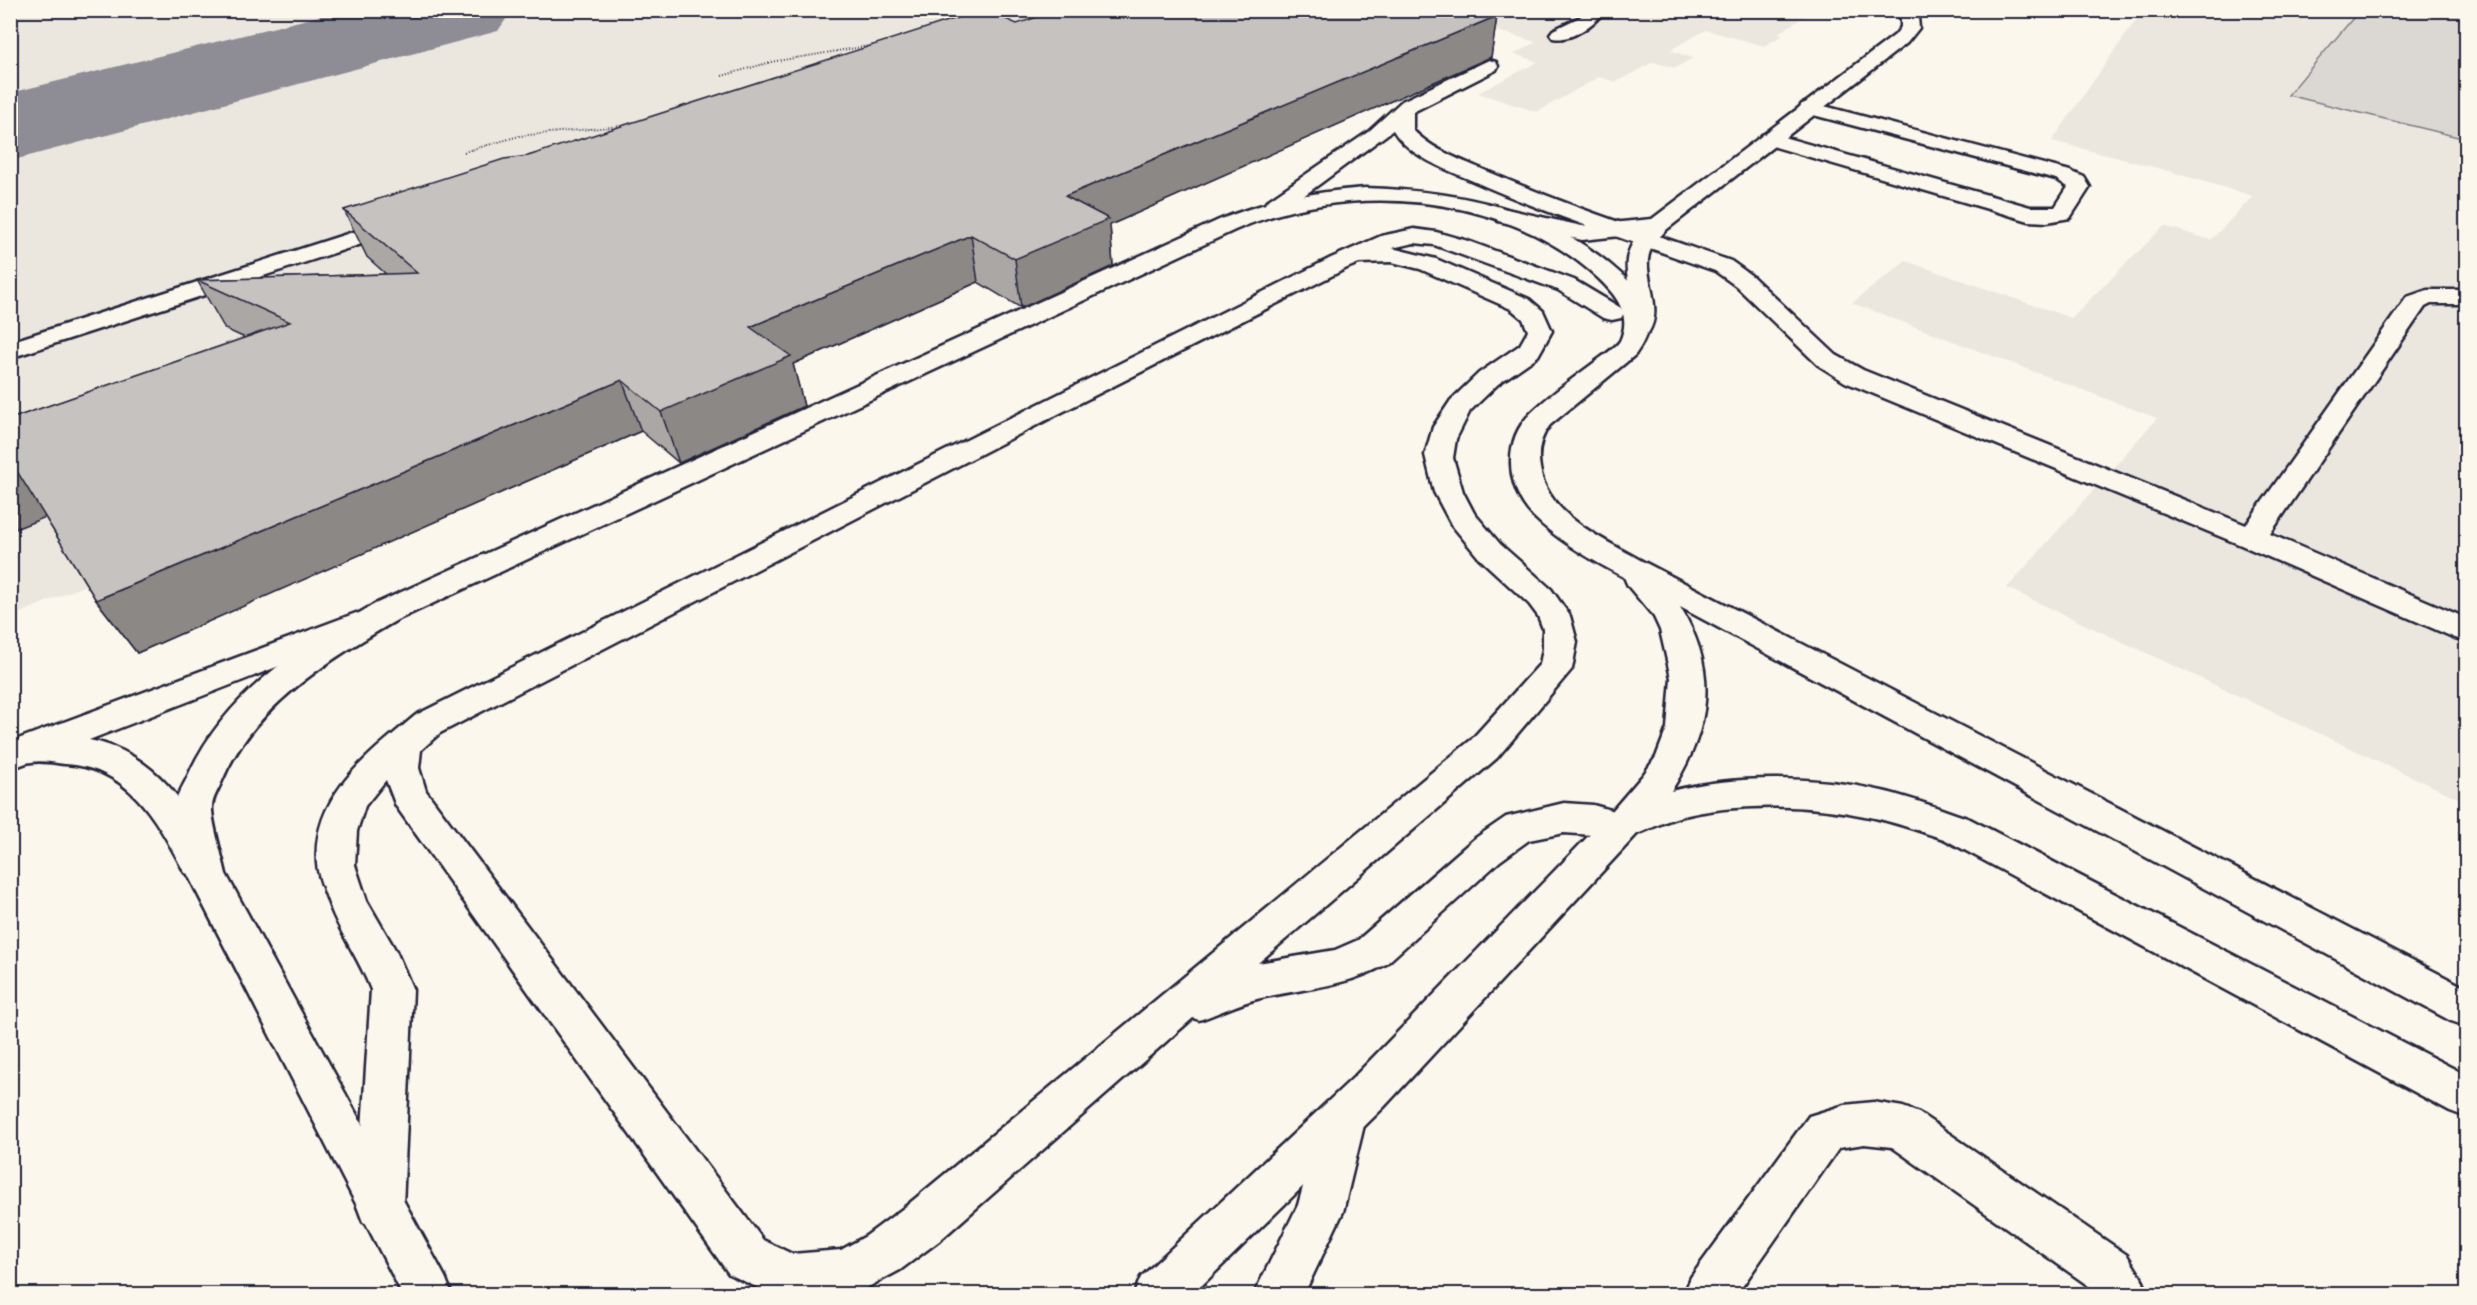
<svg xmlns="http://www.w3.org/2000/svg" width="2477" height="1305" font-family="Delius,sans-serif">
	<rect width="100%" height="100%" fill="#fbf7ec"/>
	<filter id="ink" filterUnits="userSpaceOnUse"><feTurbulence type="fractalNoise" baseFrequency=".0167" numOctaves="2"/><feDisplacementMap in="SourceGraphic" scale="12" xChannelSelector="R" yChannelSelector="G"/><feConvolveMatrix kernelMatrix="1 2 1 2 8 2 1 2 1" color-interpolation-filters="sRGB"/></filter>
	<g filter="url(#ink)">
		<!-- built -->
		<g fill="#ebe7df">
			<polygon points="1783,10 1806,16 1778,33 1783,35 1764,46 1706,30 1670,50 1693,58 1675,68 1653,62 1616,82 1599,77 1537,112 1478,93 1538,62 1514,54 1536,42 1495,30 1461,46 1491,57 1070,243 1114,267 1023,309 978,283 764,377 806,408 682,465 641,431 137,653 93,582 11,617 11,11"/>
			<polygon points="2124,11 2466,11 2466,802 2007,588 2157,418 1852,303 1906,261 2071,318 2164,226 2211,240 2253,196 2165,170 2052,141 2140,14"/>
		</g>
		<!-- green -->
		<polygon fill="#dbd8d3" stroke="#7e7d87" stroke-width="1.5" points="2359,11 2466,11 2466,139 2288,95"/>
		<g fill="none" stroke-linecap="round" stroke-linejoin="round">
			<!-- taxiway -->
			<polygon fill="#8e8c94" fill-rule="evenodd" points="344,10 512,10 498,31 10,161 10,93"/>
			<defs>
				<g id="lane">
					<path d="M1587,10H1605C1595,24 1571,42 1553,38L1550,34L1553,30L1580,17Z"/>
					<path d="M1489,60L1496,62L1498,66L1496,70L1413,112V130C1432,150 1463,161 1489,172C1568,206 1650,233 1731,261L1752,276L1836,355L1863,370L2246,525L2407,297L2427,290H2466V304H2431L2425,307L2270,534L2466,618V641L2455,638L2241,545L1845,382L1818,365L1736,286L1715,271C1634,242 1552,216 1473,181C1446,169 1409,157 1393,130L1283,211L1275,213L1267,211L1264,206L1267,201L1368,132L1402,101Z"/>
					<polygon points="1809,102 2070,171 2084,177 2090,187 2070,218 2047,222 2029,221 1762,143 1759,139 1762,135 1769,133 2030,207 2055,207 2068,187 2056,179 1802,112 1799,108 1802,104"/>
					<polygon points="400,217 408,219 411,224 408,229 10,358 10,342"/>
					<path d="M1414,229L1436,232L1468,241L1574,280L1621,308L1624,313L1621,318L1612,320L1603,318L1558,290L1434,245L1414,243L1392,248L1436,259L1529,299L1543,311L1552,331L1538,356L1498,384L1470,411L1456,439L1453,458L1463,492L1474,513L1500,544L1551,589L1570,616L1577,642L1572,669L1497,758L1258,963L1335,950L1358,940L1474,839L1506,817L1564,803L1593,805L1632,816L1638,826L1632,836L1619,841L1593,835L1564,833L1529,840L1500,861L1386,964C1347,987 1304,988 1261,998C1239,1003 1220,1013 1199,1020L1193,1018L939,1241L900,1270L855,1294H771L729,1274L396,806L386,780L365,806L357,831L355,865L367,901L396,951L413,990L403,1206L397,1222L380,1229L363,1222L357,1206L371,990C360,960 340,934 329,904C325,892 318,877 317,864C311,795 370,754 416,715L1331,258L1381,236ZM1392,262L1420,269L1511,309L1523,319L1528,331L1520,345L1479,373L1451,400L1433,427L1425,455L1434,492L1451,524L1479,558L1529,604L1538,616L1543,629V649L1540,664L1471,740L905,1207L866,1236L841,1250L792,1254L763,1240L426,791L419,768L421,750L440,733L1064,411L1347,268L1359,263Z"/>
					<polygon points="1344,1096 1360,1102 1366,1117 1343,1212 1304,1294 1254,1294 1298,1205 1322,1117 1328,1102"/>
					<polygon points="1873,1102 1903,1107 1919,1113 2127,1255 2141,1277 2148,1294 2096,1294 2093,1289 1892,1147 1864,1144 1839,1148 1737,1294 1684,1294 1691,1277 1809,1116 1845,1105"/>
				</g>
				<g id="street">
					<path d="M1890,10H1911L1918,17L1919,28L1907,43L1666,230C1661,236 1654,242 1651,249C1639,273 1666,307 1648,333L1639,335L1630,333L1627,328C1628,319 1631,308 1630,299C1628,271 1620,258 1639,234L1582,240L1498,221L1495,216L1498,211L1506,209L1582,226L1652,219L1895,35L1901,27V19Z"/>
					<path d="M356,613L367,616L372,624L367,632L89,740C154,752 190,807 218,862L213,873L199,877L185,873C157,821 131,768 65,764C55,763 42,760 32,762C26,762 17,767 10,769V742Z"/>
				</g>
				<path id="secondary" d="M1365,188C1460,191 1548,208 1620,273C1649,299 1659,322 1635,355L1550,425C1540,438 1537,451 1540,468C1547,516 1604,539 1642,561L2466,988V1026L2451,1021L1680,607C1720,672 1710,730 1671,791C1735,774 1819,776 1882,791C1912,798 1941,809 1970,819L2466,1075V1117L2450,1111L1944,839C1919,831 1895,822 1870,817C1809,804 1739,802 1679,817C1664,821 1651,829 1637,834L1384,1107L1193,1294H1134L1141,1277L1353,1078L1606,818L1643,775L1656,757L1667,728L1671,678L1660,630L1654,617L1628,586L1624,577C1593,561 1558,541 1533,516C1506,488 1502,441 1531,413C1550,394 1574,378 1595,362C1604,355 1614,349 1620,341C1632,315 1617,296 1598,278C1506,192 1347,180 1235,230L397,620C330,659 253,706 222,781C219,788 212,799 212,807C211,820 223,859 226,874L445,1277L452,1294H402L188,875C184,855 175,827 175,807C175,799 183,786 187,778C223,695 299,647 375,604L1219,220C1267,200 1314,192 1365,188Z"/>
			</defs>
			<!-- lane casing -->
			<use href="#lane" stroke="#22223b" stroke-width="5"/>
			<!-- street casing -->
			<use href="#street" stroke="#22223b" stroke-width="5"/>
			<!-- secondary casing -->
			<use href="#secondary" stroke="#22223b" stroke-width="5"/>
			<!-- lane -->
			<use href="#lane" fill="#fbf7ec" fill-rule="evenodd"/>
			<!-- street -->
			<use href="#street" fill="#fbf7ec" fill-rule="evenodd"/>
			<!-- secondary -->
			<use href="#secondary" fill="#fbf7ec" fill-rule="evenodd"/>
			<!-- path-bridge -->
			<g stroke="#22223b" stroke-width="2" stroke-dasharray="1 2" stroke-linecap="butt">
				<polyline points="722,76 771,62 874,45"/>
				<polyline points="464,152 519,136 631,125"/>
			</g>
		</g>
		<!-- wall -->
		<polygon fill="#aaa7a5" stroke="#22223b" stroke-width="1.5" points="1497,16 1491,57 1110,225 1113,266 1021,308 978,282 793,364 804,406 679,463 641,431 137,653 96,600 45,517 10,531 10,415 13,418 245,338 225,329 197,280 386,274 367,257 344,210 528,156 1017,24"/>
		<!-- shaded-wall -->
		<g fill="#8b8886" stroke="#22223b" stroke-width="1.5">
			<polygon points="1497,16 1491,57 1110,225 1113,266 1021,308 1015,259 1065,196"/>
			<polygon points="971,235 978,282 793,364 804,406 679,463 661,412 750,327"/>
			<polygon points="622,380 641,431 137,653 96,600"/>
			<polygon points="10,463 12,463 51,515 10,531"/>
		</g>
		<!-- building -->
		<polygon fill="#c6c2c0" stroke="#22223b" stroke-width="1.5" points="982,10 985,10 1017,24 1057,10 1480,10 1497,16 1065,196 1109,219 1015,259 971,235 750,327 791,356 661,412 622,380 96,600 12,463 10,463 10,419 290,322 197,280 417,273 344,210 504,159 528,156"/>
	</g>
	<!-- margin -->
	<rect width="2477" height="1305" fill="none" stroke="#fbf7ec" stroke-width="36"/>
	<rect x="18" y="18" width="2441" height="1269" fill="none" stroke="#22223b" stroke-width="2" filter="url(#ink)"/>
</svg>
